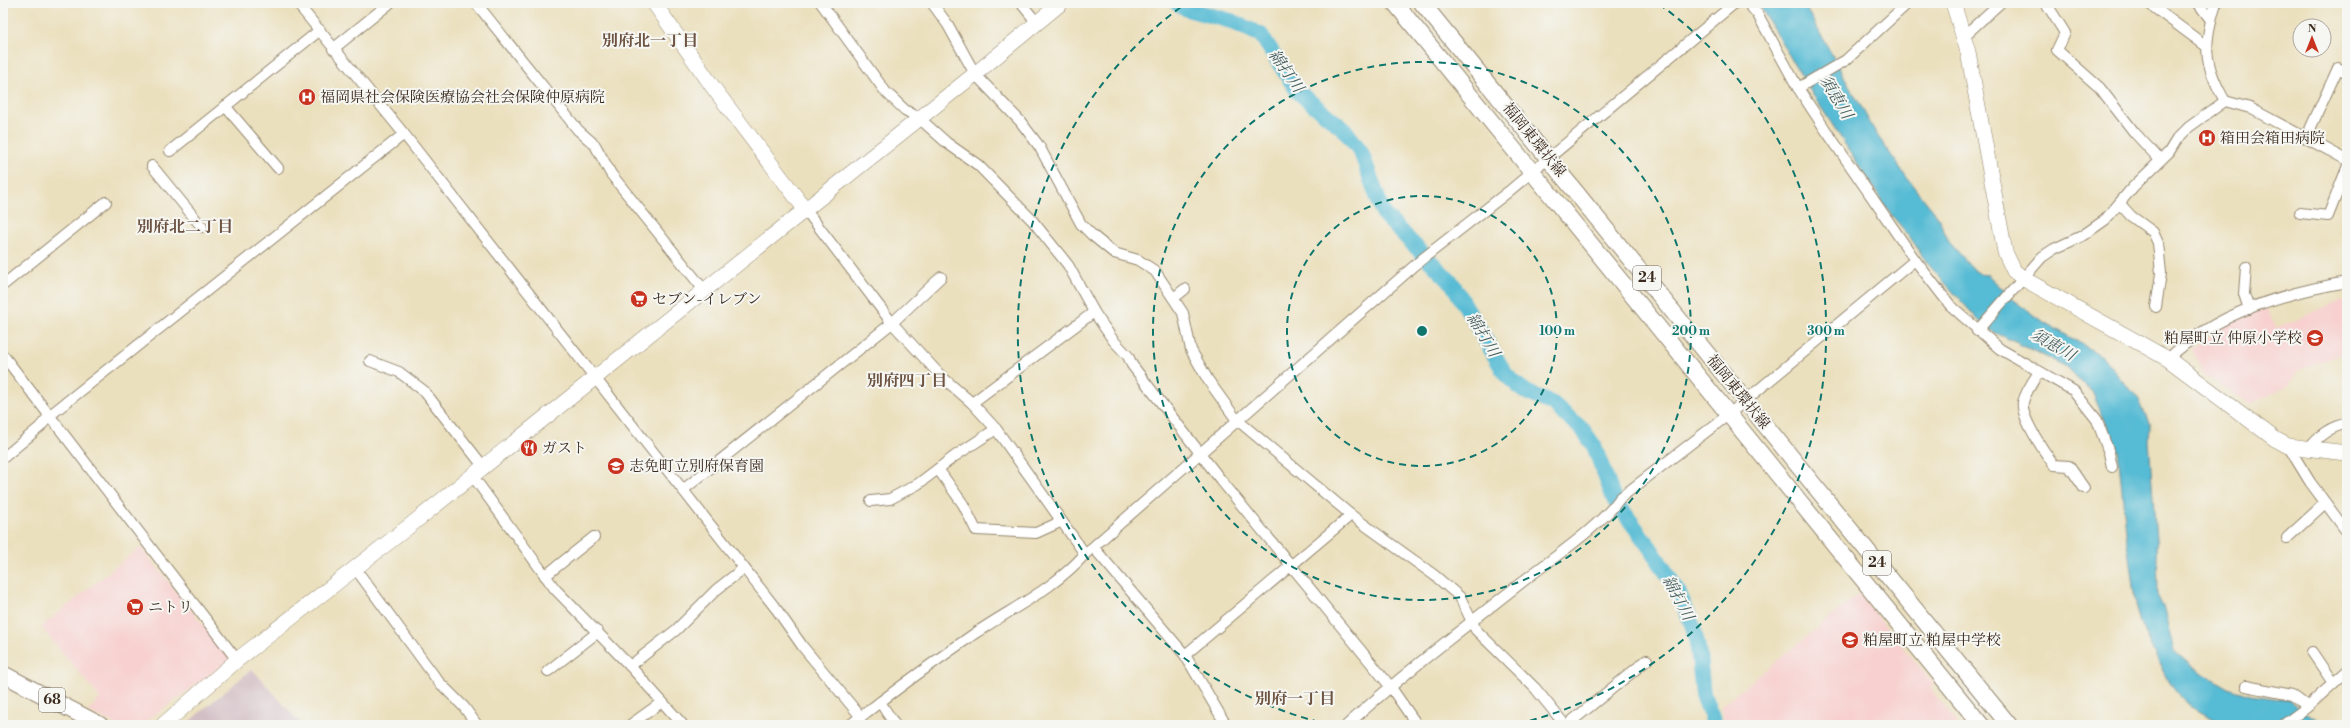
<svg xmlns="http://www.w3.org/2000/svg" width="2350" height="728" font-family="'Libre Bodoni','Noto Serif JP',serif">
	<rect width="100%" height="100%" fill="#f6f6f2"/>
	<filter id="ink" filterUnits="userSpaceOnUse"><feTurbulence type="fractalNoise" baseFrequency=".025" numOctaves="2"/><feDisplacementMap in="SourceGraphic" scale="8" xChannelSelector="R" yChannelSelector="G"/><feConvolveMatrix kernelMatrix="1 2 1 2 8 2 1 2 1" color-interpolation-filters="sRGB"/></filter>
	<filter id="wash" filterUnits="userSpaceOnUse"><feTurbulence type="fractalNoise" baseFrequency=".012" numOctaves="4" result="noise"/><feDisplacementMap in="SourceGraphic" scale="16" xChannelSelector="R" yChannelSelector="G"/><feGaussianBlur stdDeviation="0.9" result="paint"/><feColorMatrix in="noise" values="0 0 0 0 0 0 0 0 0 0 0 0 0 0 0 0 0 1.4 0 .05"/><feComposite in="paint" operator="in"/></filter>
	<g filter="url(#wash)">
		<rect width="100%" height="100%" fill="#ebe0be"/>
		<!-- built -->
		<g fill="#f7d0cf">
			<polygon points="2347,300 2347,349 2339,355 2299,370 2287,386 2251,404 2203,374 2192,349 2224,326 2266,308 2277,328 2336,302"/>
			<polygon points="140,547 231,659 141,725 117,725 88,711 100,698 41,627"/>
			<polygon points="1859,594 1934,685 1930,688 1958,725 1726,725 1720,707"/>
		</g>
		<!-- industrial -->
		<polygon fill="#d2bec5" points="252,669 302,725 185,725"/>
		<!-- water -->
		<polygon fill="#56bbd4" stroke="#487279" points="1758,3 1803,3 1877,135 1913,186 1937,215 1949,242 1978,274 1988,275 2014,300 2044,322 2102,356 2138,398 2150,425 2149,441 2156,539 2157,594 2163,606 2174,651 2194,668 2228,688 2250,695 2289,700 2304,713 2327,725 2233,725 2216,720 2187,705 2169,683 2144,632 2135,601 2127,542 2118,450 2093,394 2067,367 1990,330 1979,321 1927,263 1910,237 1889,212 1808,87"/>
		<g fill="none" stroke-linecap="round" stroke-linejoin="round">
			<!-- river -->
			<polyline stroke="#56bbd4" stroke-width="16" points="1177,3 1187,9 1231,21 1261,35 1298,92 1345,130 1361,152 1384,215 1452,283 1506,375 1524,391 1553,404 1583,430 1594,446 1614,499 1651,549 1678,591 1692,624 1698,647 1703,695 1715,725"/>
		</g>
	</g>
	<g filter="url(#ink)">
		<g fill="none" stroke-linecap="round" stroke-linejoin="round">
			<defs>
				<g id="street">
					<polyline points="297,3 404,134 777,610 803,647 861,717"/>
					<polyline points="476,3 578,130 595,145 611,174 704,290"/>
					<polyline points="821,3 885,91 905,110 919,118 947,143 978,165 1032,220 1068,265 1094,312 1113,340 1128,356 1132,365 1220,479 1390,686 1417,725"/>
					<polyline points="932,3 948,25 975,74 1020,121 1039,146 1081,224 1092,235 1114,253 1138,260 1155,271 1183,313 1191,350 1208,380 1236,419 1351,515 1434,575 1460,597 1476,630 1535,688 1565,725"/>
					<polyline points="1021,3 1037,23"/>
					<polyline points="1748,3 1758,15 1798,88 1825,129 1915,260 1950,305 2000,349 2074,391 2097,420 2109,453 2112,467"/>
					<polyline points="2046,3 2065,33 2057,50 2100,88 2134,132 2160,160"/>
					<polyline points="2148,3 2206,46"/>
					<polyline points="2198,3 2211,20"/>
					<path d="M2216,3C2203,44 2203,63 2225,101"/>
					<polyline points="1964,36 2000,3"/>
					<polyline points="333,49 390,3"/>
					<polyline points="1798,88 1846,60 1908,3"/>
					<polyline points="225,106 278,168"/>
					<polyline points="2306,138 2338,68 2347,73"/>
					<polyline points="170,151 320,30"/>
					<polyline points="152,166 202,227"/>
					<polyline points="2120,204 2131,216 2153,232 2158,243 2161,273 2156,307"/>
					<polyline points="805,209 892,323 941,376 972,403 996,429 1085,554"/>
					<polyline points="2300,213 2328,216 2347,168"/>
					<polyline points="2246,267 2244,294 2249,309"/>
					<polyline points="3,285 106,202"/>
					<polyline points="1175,297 1185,289"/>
					<polyline points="1977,331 2042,257 2054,249 2082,236 2105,220 2133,187 2169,152 2177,139 2189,127 2225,101 2250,108 2347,160"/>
					<polyline points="3,355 237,660"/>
					<path d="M2168,359C2215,313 2284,293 2347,282"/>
					<polyline points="370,361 399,372 424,391 483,466"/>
					<path d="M2039,372C2033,381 2026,391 2023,402C2020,417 2045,453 2054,465L2069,466L2084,488"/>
					<polyline points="972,403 1094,312"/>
					<polyline points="2288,446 2310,482 2347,532"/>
					<path d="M2309,448C2317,437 2332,425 2347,424"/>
					<polyline points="3,458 40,427 49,416 404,134"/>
					<polyline points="938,469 963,504 976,530 1036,533 1060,522"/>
					<polyline points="472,475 555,589 630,666 683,725"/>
					<polyline points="683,490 892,323 941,277"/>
					<polyline points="871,501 890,499 918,484 955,456 996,429"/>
					<polyline points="2287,538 2325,503"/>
					<polyline points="1094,548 1185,655 1226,725"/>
					<polyline points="355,568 438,681 464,707 477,725"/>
					<polyline points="545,576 594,537"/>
					<polyline points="2312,652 2333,683"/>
					<polyline points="1185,655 1351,515"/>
					<polyline points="630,666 676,630 716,590 744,568"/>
					<polyline points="548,671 598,632"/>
					<polyline points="2246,686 2292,695 2307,706"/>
					<polyline points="880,702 895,725"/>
					<polyline points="630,725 662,702"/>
					<path d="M850,725C890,694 932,663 974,634C1012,608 1053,590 1085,554L1421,260L1508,192L1735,3"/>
					<path d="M1347,725C1404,673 1465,627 1526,579C1554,557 1601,526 1620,498L1728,415L1915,260"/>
					<polyline points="1567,725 1647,660"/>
					<polyline points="2283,725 2306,708 2347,671"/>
				</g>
				<g id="secondary">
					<polyline points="654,3 715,90 805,209"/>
					<polyline points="1953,3 1968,52 2005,252 2014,271 2024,279 2168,359 2275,439 2288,446 2347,453"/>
					<polyline points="163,725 237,660 412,524 975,74 1061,3"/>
				</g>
				<g id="primary">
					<polyline points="1395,3 1981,725"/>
					<polyline points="1422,3 2009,725"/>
					<polyline points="3,674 100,725"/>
				</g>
			</defs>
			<!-- street casing -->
			<use href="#street" stroke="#93856e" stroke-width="12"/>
			<!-- secondary casing -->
			<use href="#secondary" stroke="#93856e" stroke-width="16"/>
			<!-- primary casing -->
			<use href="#primary" stroke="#93856e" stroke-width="18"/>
			<!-- street -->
			<use href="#street" stroke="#fff" stroke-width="10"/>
			<!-- secondary -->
			<use href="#secondary" stroke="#fff" stroke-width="15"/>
			<!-- primary -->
			<use href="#primary" stroke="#fff" stroke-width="16"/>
		</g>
	</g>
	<!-- distance rings -->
	<g fill="none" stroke="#0f766e" stroke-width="2" stroke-dasharray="7 5">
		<circle cx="1422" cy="331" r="135"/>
		<circle cx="1422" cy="331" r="269"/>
		<path d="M1331 725A404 404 0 0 1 1185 4M1659 4A404 404 0 0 1 1513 725"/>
	</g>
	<!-- icons -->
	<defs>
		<symbol id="hospital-disc" viewBox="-11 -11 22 22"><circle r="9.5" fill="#c8321e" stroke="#f6f6f2"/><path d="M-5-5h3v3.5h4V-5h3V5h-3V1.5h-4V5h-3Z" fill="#fff"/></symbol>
		<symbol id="supermarket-disc" viewBox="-11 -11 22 22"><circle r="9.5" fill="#c8321e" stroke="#f6f6f2"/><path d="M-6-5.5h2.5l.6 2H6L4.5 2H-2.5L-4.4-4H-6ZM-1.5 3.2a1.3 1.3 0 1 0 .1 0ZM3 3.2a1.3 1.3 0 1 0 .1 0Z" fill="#fff"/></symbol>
		<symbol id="school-disc" viewBox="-11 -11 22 22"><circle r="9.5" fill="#c8321e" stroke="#f6f6f2"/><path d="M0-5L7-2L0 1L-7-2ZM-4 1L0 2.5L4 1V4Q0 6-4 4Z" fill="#fff"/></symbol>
		<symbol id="restaurant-disc" viewBox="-11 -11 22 22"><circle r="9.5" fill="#c8321e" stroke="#f6f6f2"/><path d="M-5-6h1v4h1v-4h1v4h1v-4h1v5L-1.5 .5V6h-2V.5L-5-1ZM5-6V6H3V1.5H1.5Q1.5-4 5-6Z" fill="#fff"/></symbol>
	</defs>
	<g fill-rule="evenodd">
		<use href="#hospital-disc" x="297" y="87" width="20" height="20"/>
		<use href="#hospital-disc" x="2197" y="128" width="20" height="20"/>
		<use href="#supermarket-disc" x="629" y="289" width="20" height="20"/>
		<use href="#school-disc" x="2305" y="328" width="20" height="20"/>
		<use href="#restaurant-disc" x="519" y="438" width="20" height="20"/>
		<use href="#school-disc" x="606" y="456" width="20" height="20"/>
		<use href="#supermarket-disc" x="125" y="597" width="20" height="20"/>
		<use href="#school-disc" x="1840" y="630" width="20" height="20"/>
	</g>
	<g text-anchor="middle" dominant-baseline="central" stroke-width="4" stroke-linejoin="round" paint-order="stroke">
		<!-- shield labels -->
		<g fill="#f6f6f2" stroke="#73675e" stroke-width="1">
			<rect x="1633" y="266" width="28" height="24" rx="3"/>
			<rect x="1863" y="551" width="28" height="24" rx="3"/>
			<rect x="39" y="688" width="26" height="24" rx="3"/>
		</g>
		<g font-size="14" font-weight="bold" fill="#3b2a1e">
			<text x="1647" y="278">24</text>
			<text x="1877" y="563">24</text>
			<text x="52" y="700">68</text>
		</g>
		<!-- poi labels -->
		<g font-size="15" fill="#3b2a1e" stroke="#f6f6f2" text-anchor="start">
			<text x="320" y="97">福岡県社会保険医療協会社会保険仲原病院</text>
			<text x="2220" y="138">箱田会箱田病院</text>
			<text x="652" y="299">セブン-イレブン</text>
			<text x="2302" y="338" text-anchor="end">粕屋町立 仲原小学校</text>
			<text x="542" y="448">ガスト</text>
			<text x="629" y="466">志免町立別府保育園</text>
			<text x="148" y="607">ニトリ</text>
			<text x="1863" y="640">粕屋町立 粕屋中学校</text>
		</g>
		<!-- street labels -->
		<g font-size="15" fill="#3b2a1e" stroke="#f6f6f2">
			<text transform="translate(1534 140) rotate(51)">福岡東環状線</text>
			<text transform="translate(1738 392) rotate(51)">福岡東環状線</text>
		</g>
		<!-- neighbourhood labels -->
		<g font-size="16" font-weight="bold" fill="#6d5342" stroke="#f6f6f2">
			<text x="650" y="41">別府北一丁目</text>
			<text x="185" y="227">別府北二丁目</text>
			<text x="907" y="381">別府四丁目</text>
			<text x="1295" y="699">別府一丁目</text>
		</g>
		<!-- water labels -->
		<g font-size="16" font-style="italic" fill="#445d5e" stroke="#f6f6f2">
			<text transform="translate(1286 71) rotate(55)">綿打川</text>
			<text transform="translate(1836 97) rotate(59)">須恵川</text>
			<text transform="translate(1483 335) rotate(59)">綿打川</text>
			<text transform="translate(2053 345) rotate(30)">須恵川</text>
			<text transform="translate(1678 598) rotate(62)">綿打川</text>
		</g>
	</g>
	<circle cx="1422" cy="331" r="6" fill="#0f766e" stroke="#f6f6f2" stroke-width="2"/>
	<g font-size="12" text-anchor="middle" font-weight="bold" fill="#0f766e" stroke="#f6f6f2" stroke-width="4" stroke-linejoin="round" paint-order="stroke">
		<text x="1557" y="335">100 m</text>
		<text x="1691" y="335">200 m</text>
		<text x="1826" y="335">300 m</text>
	</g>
	<!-- margin -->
	<rect width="2350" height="728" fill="none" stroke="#f6f6f2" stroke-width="16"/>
	<!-- north arrow -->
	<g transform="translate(2312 38)"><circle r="19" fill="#f6f6f2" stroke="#aba49d"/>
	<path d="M0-3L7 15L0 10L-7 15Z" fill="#c8321e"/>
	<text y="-6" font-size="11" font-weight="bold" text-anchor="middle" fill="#3b2a1e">N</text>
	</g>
</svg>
